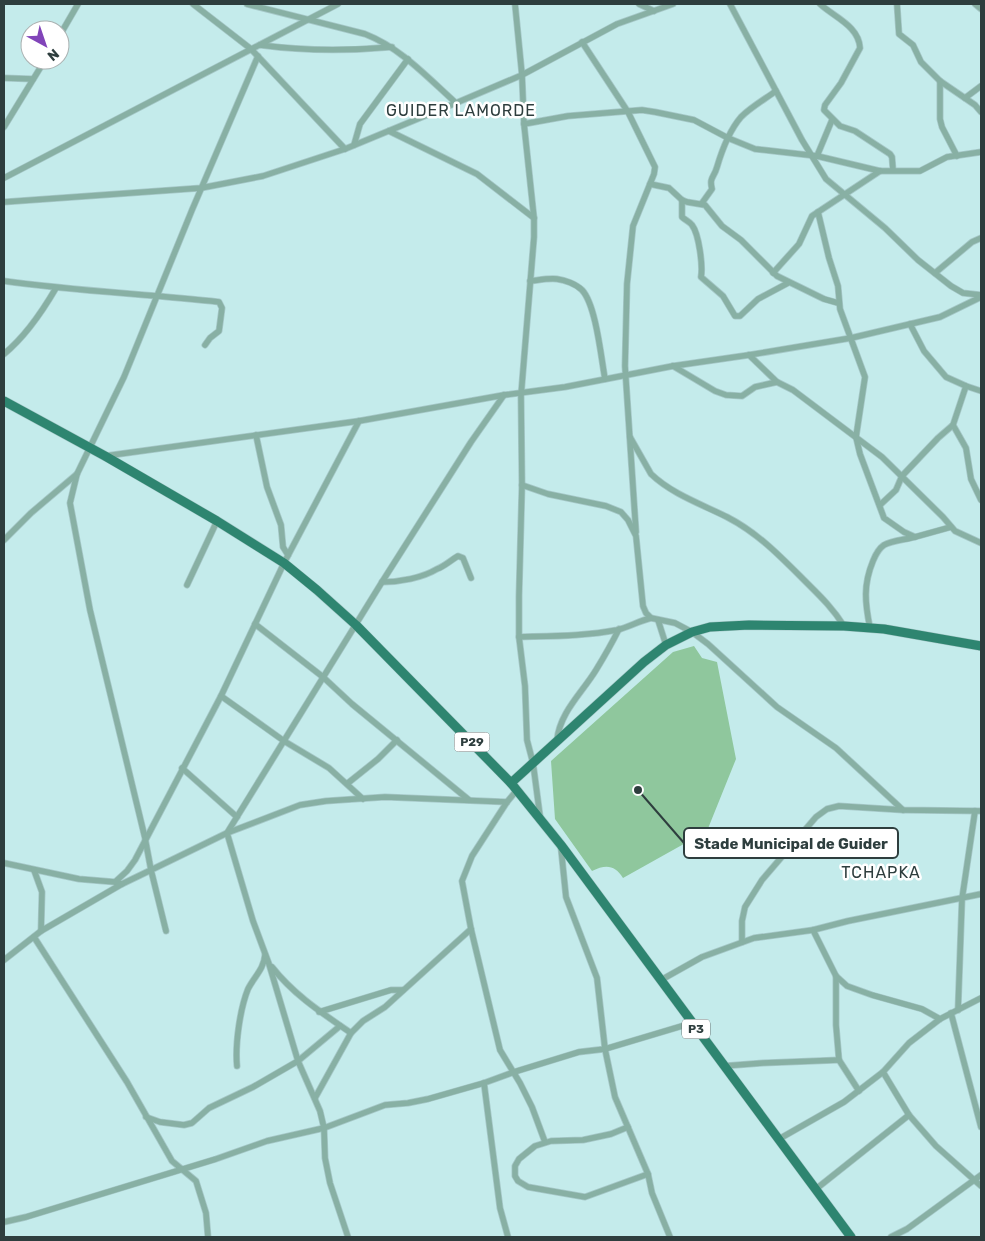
<svg xmlns="http://www.w3.org/2000/svg" width="985" height="1241" font-family="Rubik,sans-serif">
	<rect width="100%" height="100%" fill="#c4ebeb"/>
	<!-- green -->
	<path fill="#8fc79d" d="M694,646L702,658L717,662L736,759L707,831L623,878C615,865 606,864 592,871L555,819L551,761L673,652Z"/>
	<g fill="none" stroke-linecap="round" stroke-linejoin="round">
		<defs>
			<g id="minor">
				<polyline points="193,4 251,49 345,149"/>
				<path d="M247,4L365,34C401,48 427,77 456,103"/>
				<polyline points="515,4 522,75 524,124 534,218 534,237 521,396 522,485 519,596 519,637 525,686 527,740 533,763 540,816"/>
				<polyline points="639,4 654,11"/>
				<polyline points="730,4 802,140 826,179 885,228 918,260 951,286 963,293 981,295"/>
				<path d="M820,4C834,17 859,26 860,48L841,83L825,105L824,110L840,126L855,131L890,154L892,157L893,170"/>
				<polyline points="897,4 899,34 913,45 921,62 940,81 975,105 981,112"/>
				<polyline points="975,4 981,9"/>
				<polyline points="60,35 78,4"/>
				<polyline points="582,42 628,112 655,167 654,174 633,226 627,284 625,366 636,532"/>
				<path d="M260,45C304,51 348,51 392,47"/>
				<polyline points="4,78 33,79"/>
				<polyline points="940,81 940,119 942,127 957,156"/>
				<polyline points="965,98 981,86"/>
				<polyline points="524,124 568,116 642,110 655,112 694,120 728,138 755,149 817,156 880,171 920,171 947,157 981,152"/>
				<polyline points="4,127 45,60"/>
				<polyline points="389,131 477,174 534,218"/>
				<polyline points="354,145 360,124 408,59"/>
				<polyline points="817,156 832,120"/>
				<polyline points="4,178 338,4"/>
				<polyline points="650,184 669,188 682,200 687,202 705,205 722,226 741,240 777,276 824,299 838,303"/>
				<path d="M682,200V217C685,220 690,222 692,225C699,234 703,266 701,277L723,296L735,316H740L758,299L788,283"/>
				<polyline points="4,202 201,188 263,176 345,149 456,103 522,75 617,24 673,4"/>
				<path d="M702,203L712,189C709,177 714,178 717,167C722,150 729,131 741,117C751,107 765,99 776,91"/>
				<polyline points="818,212 829,258 838,286 840,309 865,377 856,437 860,454 884,518 904,532 915,537 951,527"/>
				<polyline points="773,273 799,244 812,216 880,171"/>
				<polyline points="935,273 972,242 981,238"/>
				<path d="M4,281C75,291 147,294 219,302L222,308L219,331L210,338L205,345"/>
				<path d="M530,281C539,280 549,278 557,279C565,280 576,284 582,290C596,305 601,357 605,379"/>
				<polyline points="910,324 924,351 946,377 966,386 981,391"/>
				<path d="M4,354C26,336 42,312 56,288"/>
				<polyline points="749,355 777,382 793,390 882,457 943,517 955,531 981,543"/>
				<polyline points="673,366 715,391 726,395 742,396 755,387 777,382"/>
				<polyline points="953,425 966,448 971,479 981,500"/>
				<polyline points="256,435 267,487 281,525 283,547 288,555"/>
				<path d="M630,437L651,474C672,494 701,504 727,517C758,533 780,556 804,580C819,595 832,607 844,626"/>
				<polyline points="105,456 359,421 504,395 565,387 673,366 749,355 851,338 940,317 981,297"/>
				<polyline points="522,485 548,494 606,506 621,512 628,520 636,536 643,606 646,613 651,618 675,623 692,632 708,644 777,707 836,748 903,810"/>
				<polyline points="880,505 896,490 902,476 938,438 953,425 966,386"/>
				<polyline points="4,540 31,513 77,474"/>
				<path d="M382,582C400,582 422,578 437,569C445,566 451,560 458,556L463,558L471,578"/>
				<polyline points="187,585 217,521"/>
				<polyline points="658,620 666,645"/>
				<polyline points="255,624 323,677 352,704 469,800"/>
				<path d="M870,628C865,603 863,585 873,561C875,556 878,549 884,545C893,540 905,540 915,537"/>
				<path d="M519,637C552,636 586,636 617,630C629,627 639,621 651,618"/>
				<polyline points="221,696 284,741 329,768 363,799"/>
				<path d="M557,740C560,712 582,693 596,670C604,657 612,643 619,629"/>
				<polyline points="182,768 237,817"/>
				<polyline points="348,783 378,759 397,740"/>
				<polyline points="517,790 507,802 472,856 462,881 471,929 500,1050 520,1083 532,1107 545,1142"/>
				<polyline points="561,848 566,897 597,978 605,1049 615,1097 648,1174 652,1193 670,1237"/>
				<polyline points="4,863 79,879 115,882 122,884 151,870 145,838 90,610 70,503 77,474 124,377 192,210 258,56"/>
				<polyline points="34,870 42,892 41,931"/>
				<polyline points="115,882 127,871 135,860 221,696 284,563 359,421"/>
				<polyline points="813,930 836,976 847,986 872,995 922,1009 940,1019"/>
				<polyline points="166,931 151,870 227,833 382,582 471,442 504,395"/>
				<polyline points="34,937 127,1082 172,1161 196,1181 206,1213 208,1237"/>
				<polyline points="742,942 742,921 745,907 762,880 816,817 827,809 839,806 903,810 981,811"/>
				<polyline points="4,960 41,931 122,884"/>
				<path d="M272,967C294,995 322,1013 351,1033"/>
				<polyline points="836,976 836,1025 839,1060 859,1091"/>
				<polyline points="661,980 702,957 754,938 813,930 848,921 981,894"/>
				<polyline points="958,1010 962,899 975,811"/>
				<polyline points="319,1012 391,990 403,990"/>
				<polyline points="951,1013 981,1127"/>
				<path d="M237,1066C235,1044 240,1009 248,989C254,977 264,969 265,955"/>
				<polyline points="724,1066 763,1063 839,1060"/>
				<polyline points="883,1072 909,1115 936,1146 981,1186"/>
				<polyline points="484,1083 500,1208 508,1237"/>
				<polyline points="315,1098 351,1033 363,1021 385,1007 471,929"/>
				<polyline points="146,1117 160,1122 184,1125 192,1123 209,1108 253,1087 298,1061 340,1026"/>
				<polyline points="628,1127 611,1134 583,1140 551,1141 535,1146 519,1159 515,1166 515,1176 518,1181 528,1187 585,1197 648,1174"/>
				<polyline points="779,1139 844,1102 883,1072 909,1043 940,1019 981,998"/>
				<polyline points="816,1189 909,1115"/>
				<polyline points="4,1222 26,1217 216,1159 267,1141 324,1128 385,1105 408,1103 428,1099 484,1083 514,1072 579,1052 605,1049 692,1023"/>
				<polyline points="348,1237 330,1183 325,1158 324,1128 320,1111 298,1061 269,964 253,921 227,833 300,805 326,801 385,797 507,802"/>
				<polyline points="891,1237 907,1229 981,1175"/>
			</g>
			<g id="primary">
				<polyline points="4,401 105,456 217,521 284,563 317,590 356,625 511,783 644,662 666,645 692,632 710,627 749,625 844,626 884,629 981,646"/>
				<polyline points="511,783 561,845 851,1237"/>
			</g>
		</defs>
		<!-- minor casing -->
		<use href="#minor" stroke="#a6c8c8" stroke-width="7"/>
		<!-- primary casing -->
		<use href="#primary" stroke="#a6c8c8" stroke-width="10"/>
		<!-- minor -->
		<use href="#minor" stroke="#88b0a4" stroke-width="5.5"/>
		<!-- primary -->
		<use href="#primary" stroke="#2e8570" stroke-width="9"/>
	</g>
	<g text-anchor="middle" dominant-baseline="central" stroke-width="5" stroke-linejoin="round" paint-order="stroke">
		<!-- shield labels -->
		<g fill="#fff" stroke="#6d7878" stroke-width="1">
			<rect x="454.5" y="732.5" width="35" height="19" rx="4"/>
			<rect x="682" y="1019.5" width="28" height="19" rx="4"/>
		</g>
		<g font-size="12" font-weight="bold" fill="#2e3e3e">
			<text x="472" y="742">P29</text>
			<text x="696" y="1029">P3</text>
		</g>
		<!-- quarter labels -->
		<g font-size="16" letter-spacing="1" fill="#2e3e3e" stroke="#fff">
			<text x="461" y="110">GUIDER LAMORDE</text>
			<text x="881" y="872">TCHAPKA</text>
		</g>
	</g>
	<!-- callouts -->
	<path fill="none" stroke="#2e3e3e" stroke-width="2" d="M638 790L684 843"/>
	<circle fill="#2e3e3e" stroke="#fff" stroke-width="2" cx="638" cy="790" r="5"/>
	<rect fill="#fff" stroke="#2e3e3e" stroke-width="2" x="684" y="828" width="214" height="30" rx="5"/>
	<g font-size="15" text-anchor="middle" font-weight="bold" fill="#2e3e3e">
		<text x="791" y="849">Stade Municipal de Guider</text>
	</g>
	<!-- border -->
	<rect width="985" height="1241" fill="none" stroke="#2e3e3e" stroke-width="10"/>
	<!-- north arrow -->
	<g transform="translate(45 45) rotate(140)"><circle r="24" fill="#ffffff" stroke="#abb2b2"/>
	<path d="M0-4L9 19L0 12L-9 19Z" fill="#8144b9"/>
	<text y="-8" font-size="14" font-weight="bold" text-anchor="middle" fill="#2e3e3e">N</text>
	</g>
</svg>
